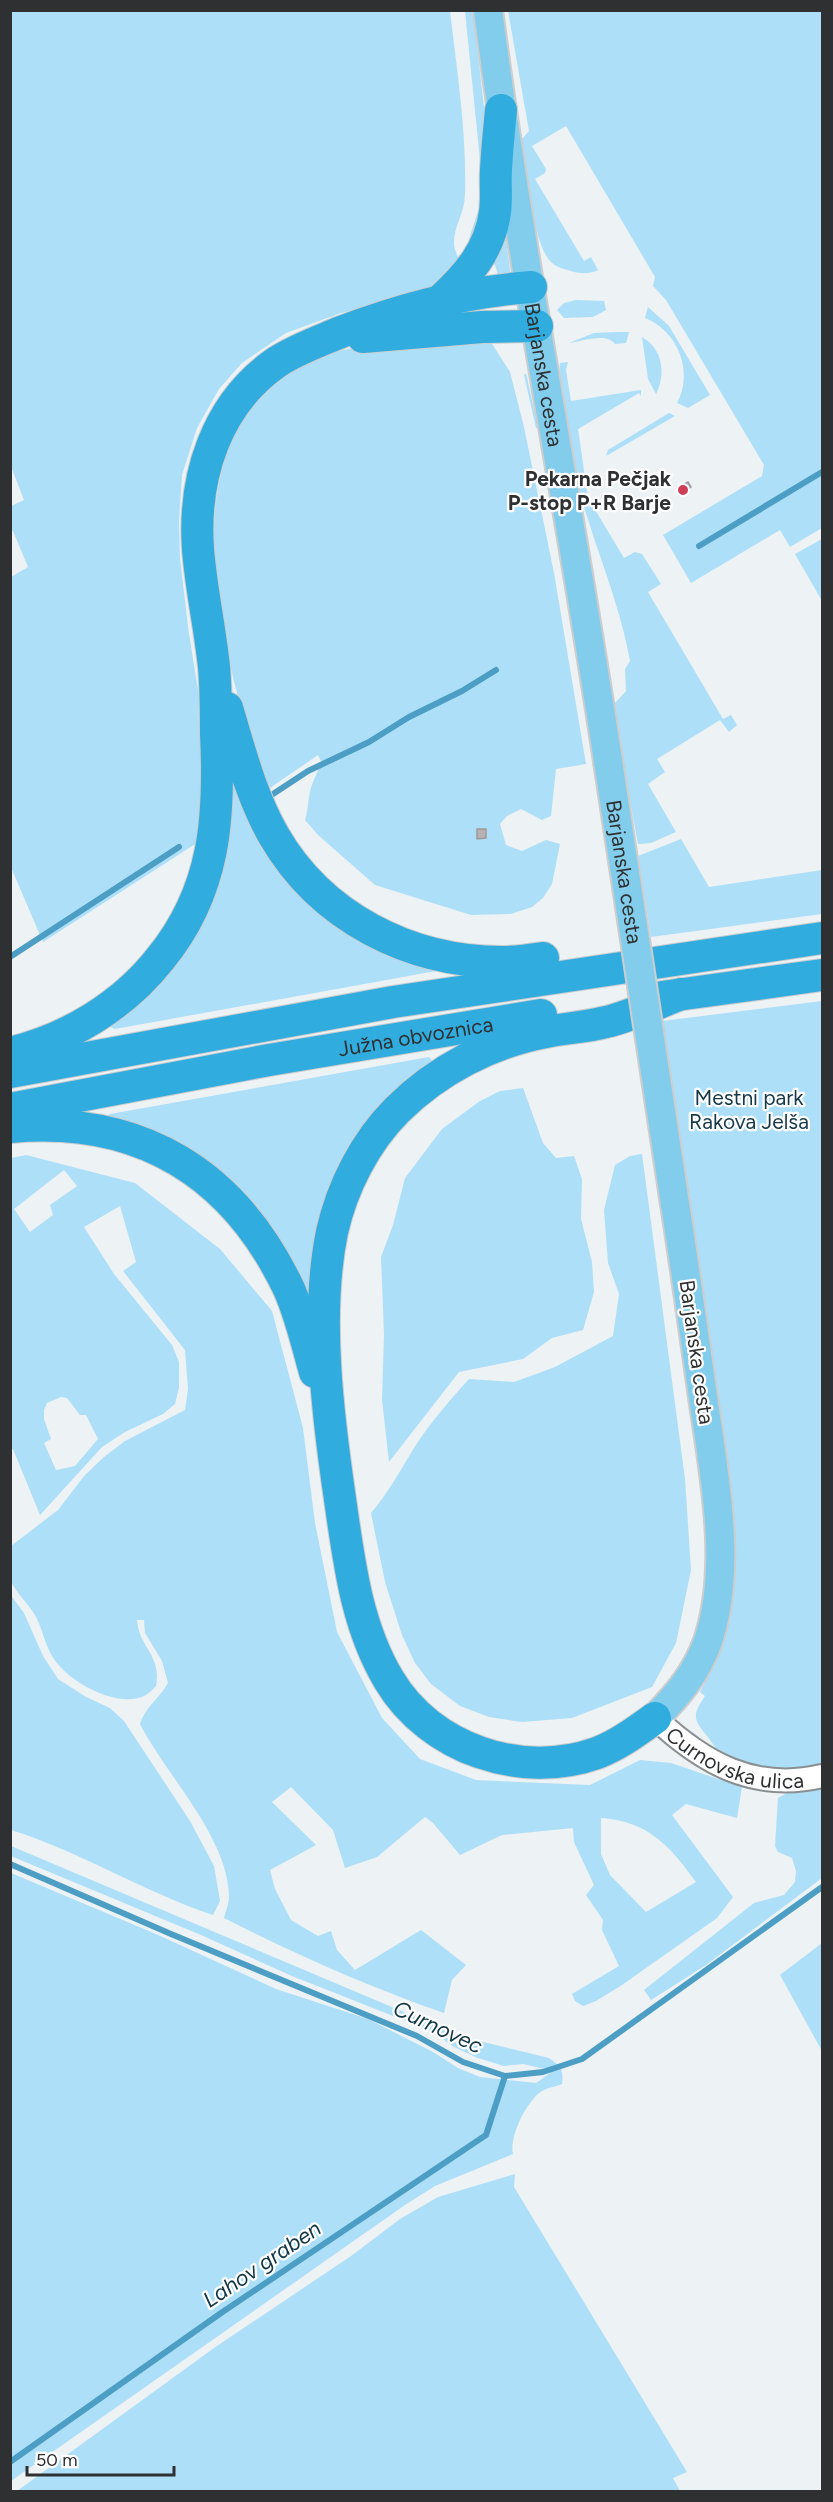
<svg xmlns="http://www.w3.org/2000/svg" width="833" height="2502" font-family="Figtree,sans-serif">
	<rect width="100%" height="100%" fill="#edf2f4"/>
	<!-- green -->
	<g fill="#addff9" fill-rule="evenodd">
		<path d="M10,11H450C457,71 467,134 465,195C464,222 442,239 463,264L424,293L341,313L286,333L242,363L219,389L197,428L182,475L179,521L180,559L189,634L205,733L203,839L43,942L10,865L11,577L28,567L13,531L10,532L11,506L24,500L10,464Z"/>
		<polygon points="465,11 473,11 488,142 489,194 470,246 469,239 479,208 480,160"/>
		<path d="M508,11H822V528L790,547L780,530L691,583L663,535L762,476L764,465L666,300L653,286L655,277L566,126L532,146L546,169L545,173L535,179L584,261L591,257L598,270C591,274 579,274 571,271C564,269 555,267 550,261C532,241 527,167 522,139L529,131Z"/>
		<polygon points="502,239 506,240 511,277 499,278 495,265 489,259"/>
		<polygon points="576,300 604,301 606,310 593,317 564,318 557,310 564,303"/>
		<path d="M648,307L669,326L710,395L688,408L677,403C694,372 678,331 645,318Z"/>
		<path d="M617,332H629L626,343L615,344C607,332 583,341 569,343L594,333Z"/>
		<path d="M642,337C663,349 666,374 656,394L648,379Z"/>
		<path d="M489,339L510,372L524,427L554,573L586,764L556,769L551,816L542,820L521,809L507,816L500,824L506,845L522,851L546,840L560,844L552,884L543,898L532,907L511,914L471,915L375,885L318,835L305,820C309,808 308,793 312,785C315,776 319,771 321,761L318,755L267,790C229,678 165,472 276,384C288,374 302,363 318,357C366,340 437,342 489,339Z"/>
		<path d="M568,362L566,370L571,401L641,390V396L639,393L578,429L588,498L624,558L635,552L642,554L661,584L648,592L723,719L731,715L737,725L729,732L720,720L657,759L665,772L648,784L676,832L651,843L638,844L622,759L615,703L626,691L625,669L630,661C623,622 610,585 597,547C591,531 588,515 580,499L559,374L560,363Z"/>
		<polygon points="526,373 538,428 536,428 524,375"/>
		<polygon points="669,413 675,416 606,456 608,450"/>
		<polygon points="822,539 822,601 795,554"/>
		<polygon points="229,757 250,817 437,969 436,971 115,1029 111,1027 111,1023 155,988"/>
		<polygon points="681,839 709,887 822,870 822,914 651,937 638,856"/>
		<path d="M822,1001V1767C797,1774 749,1770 726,1757C719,1753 712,1743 707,1736C692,1718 693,1714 705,1696L700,1692C726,1644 735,1607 736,1552L689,1202L662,1021Z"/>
		<path d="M429,1057L433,1062L389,1098L315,1329C303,1300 293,1268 278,1240C257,1202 223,1166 184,1147C160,1135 132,1127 107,1117L110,1114Z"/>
		<polygon points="523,1088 543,1143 556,1158 574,1156 582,1179 581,1219 592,1262 594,1292 583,1330 552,1338 523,1359 459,1372 389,1462 382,1400 384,1334 381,1257 393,1225 405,1178 442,1129 480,1101 500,1091"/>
		<path d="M642,1154L685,1479L691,1570L676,1643L652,1687L572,1718L522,1722L489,1717L460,1706L431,1684L415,1663L402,1635L385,1582L371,1513C388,1493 400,1471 414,1448C430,1423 449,1401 469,1379L514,1382L555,1367L613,1336L619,1294L608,1263L604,1210L615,1165L630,1156Z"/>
		<path d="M26,1155L135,1183L220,1249L272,1311L303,1428L315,1523L337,1632L382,1718L420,1759L476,1780L590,1785L640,1760L671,1763L742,1787L737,1818L686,1804L672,1815L733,1897L717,1918L622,1985L596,2001L583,2006L575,2001L572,1994L619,1966L602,1930L603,1920L586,1895L594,1885L574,1842L573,1828L502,1835L460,1855L433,1823L425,1817L377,1857L345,1868L333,1830L291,1787L272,1802L316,1845L270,1870L275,1889L291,1920L318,1936L331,1931L337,1950L355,1970L421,1930L466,1965L452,1980L444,2013C369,1987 295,1954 224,1918C226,1911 229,1903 229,1896C228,1837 166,1775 140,1724C145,1707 159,1699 168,1683L162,1661L145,1633L144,1620H137C139,1648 162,1655 156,1686C153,1689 149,1693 146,1695C118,1710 69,1682 54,1659C45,1646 43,1630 36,1617C30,1605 13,1590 10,1578C8,1569 10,1556 11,1546L58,1510L85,1475L104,1457L125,1441L185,1410L188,1389L185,1350L123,1271L136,1262L120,1206L84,1227L114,1274L172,1345L179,1362V1388L175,1404L163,1414L125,1432L102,1447L40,1515L13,1449L10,1450L11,1158ZM64,1170L77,1186L50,1205L53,1215L30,1232L14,1209ZM61,1397L67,1398L80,1415H86L98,1439L75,1466L56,1470L44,1443L51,1439L44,1419V1410L47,1403ZM601,1818C648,1821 670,1846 696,1882L646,1912L610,1875L601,1854Z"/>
		<path d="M10,1594L24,1613L43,1656L58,1679L86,1697L110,1708L124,1721L190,1821L214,1866L220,1901L213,1915C144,1892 81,1852 11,1830Z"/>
		<polygon points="822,1785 822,1878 706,1965 651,2000 644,1990 754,1903 784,1895 795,1882 796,1871 792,1858 778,1852 775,1846 778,1798 794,1789"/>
		<path d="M11,1846L463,2037L549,2058C560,2066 564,2069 562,2084C555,2087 545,2088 539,2093C526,2104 509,2136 513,2154L435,2186L405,2205L11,2481V1873L156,1934L276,1989L368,2019L433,2052L458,2068L480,2077L536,2083L553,2071L523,2064L504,2066L478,2058L456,2048L431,2031L292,1976L201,1935L11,1856Z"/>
		<polygon points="822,1943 822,2051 780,1975"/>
		<polygon points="515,2174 514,2187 687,2472 673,2478 680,2491 17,2491 214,2348 351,2256 400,2219 438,2197"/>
	</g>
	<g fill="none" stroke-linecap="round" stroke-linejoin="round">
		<!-- stream -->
		<g stroke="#4c9ec5" stroke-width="6">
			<polyline points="699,546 822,472"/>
			<polyline points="270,796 308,771 369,742 409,717 462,691 496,670"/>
			<polyline points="10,957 179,847"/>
			<polyline points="10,1864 171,1934 417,2036 463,2062 505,2076 543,2072 582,2059 822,1887"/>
			<polyline points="10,2462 221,2313 486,2135 505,2076"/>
		</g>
	</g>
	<!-- building -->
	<g fill="#b7b1b1" stroke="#a09b9b" stroke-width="1.5">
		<polygon points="688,482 691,487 682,493 679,487"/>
		<polygon points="663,498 666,504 661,507 657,501"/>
		<polygon points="477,829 486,829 486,838 477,839"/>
	</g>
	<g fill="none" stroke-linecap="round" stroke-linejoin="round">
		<defs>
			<g id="minor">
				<path id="s1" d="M655,1718C703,1763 754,1792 822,1776"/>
			</g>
			<g id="major">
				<path id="s2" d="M488,10C521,261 570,510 608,761"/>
				<path d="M655,1718C678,1695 697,1672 708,1641C733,1567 714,1473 703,1397C694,1333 685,1268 675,1204"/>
			</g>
			<g id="highway">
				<path d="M441,300C468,275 490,250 495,212C497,198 495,184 496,170C497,150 499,130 501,110"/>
				<polyline points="363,337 482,327 537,326"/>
				<path d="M227,708C240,751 251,796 274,836C321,917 409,962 502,962C515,962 529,960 543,958"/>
				<polyline points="662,997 822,975"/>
				<path d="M10,1053C68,1039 123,1006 160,959C216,891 220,817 216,733C216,711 216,689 214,667C210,628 201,588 198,549C193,477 216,404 277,362C297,349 320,341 341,332C403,308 465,292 531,287"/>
				<polyline points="10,1072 393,1002 822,938"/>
				<path id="s3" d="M10,1109L269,1060L541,1015"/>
				<path d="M10,1127C140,1115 234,1173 289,1289C301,1316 307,1344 315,1372"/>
				<path d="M655,1718C637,1731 618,1745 597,1753C522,1780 430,1749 389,1680C356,1625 349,1561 340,1499C328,1417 315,1314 332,1232C342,1187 365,1142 397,1110C437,1070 491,1042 546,1032C566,1028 587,1027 606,1022C632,1016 657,1003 681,994"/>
			</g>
		</defs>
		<!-- minor casing -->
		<use href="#minor" stroke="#8a8f91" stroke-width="26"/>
		<!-- major casing -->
		<use href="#major" stroke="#cdcdce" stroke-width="32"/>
		<!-- highway casing -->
		<use href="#highway" stroke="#cdcdce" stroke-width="34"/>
		<!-- minor -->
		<use href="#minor" stroke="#fff" stroke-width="22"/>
		<!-- major -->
		<use href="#major" stroke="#83cdec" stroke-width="28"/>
		<!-- highway -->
		<use href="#highway" stroke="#31acdf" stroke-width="32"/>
		<defs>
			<g id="major-bridge">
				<path id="s4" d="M608,761L675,1204"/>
			</g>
		</defs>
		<!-- major-bridge casing -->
		<use href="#major-bridge" stroke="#cdcdce" stroke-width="32" stroke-linecap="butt"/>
		<!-- major-bridge -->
		<use href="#major-bridge" stroke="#83cdec" stroke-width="28"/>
	</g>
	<!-- markers -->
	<circle fill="#cf3f58" stroke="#fff" stroke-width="2" cx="683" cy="490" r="6"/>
	<g text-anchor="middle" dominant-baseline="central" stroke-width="4.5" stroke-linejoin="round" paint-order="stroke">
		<!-- street labels -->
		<g font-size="21" fill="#2e3031" stroke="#fff">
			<text stroke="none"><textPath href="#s2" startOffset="369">Barjanska cesta</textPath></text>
			<text stroke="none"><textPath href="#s4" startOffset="112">Barjanska cesta</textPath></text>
			<text stroke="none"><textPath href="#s3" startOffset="412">Južna obvoznica</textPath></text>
			<text transform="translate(697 1352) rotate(82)">Barjanska cesta</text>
			<text stroke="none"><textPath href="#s1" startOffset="93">Curnovska ulica</textPath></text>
		</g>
		<!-- poi labels -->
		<g font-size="21" font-weight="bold" fill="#2e3031" stroke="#fff" text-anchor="end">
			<text x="671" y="478">Pekarna Pečjak<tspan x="671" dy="24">P-stop P+R Barje</tspan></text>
		</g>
		<!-- park labels -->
		<g font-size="21" fill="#163a4b" stroke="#fff">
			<text x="749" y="1097">Mestni park<tspan x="749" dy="24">Rakova Jelša</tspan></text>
		</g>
		<!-- water labels -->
		<g font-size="22" font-style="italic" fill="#113747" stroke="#fff">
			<text transform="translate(438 2027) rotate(25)">Curnovec</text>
			<text transform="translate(262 2264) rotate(-34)">Lahov graben</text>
		</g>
	</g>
	<!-- border -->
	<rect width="833" height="2502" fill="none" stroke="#2e3031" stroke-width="24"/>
	<!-- scale -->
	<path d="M27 2466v9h147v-9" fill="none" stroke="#2e3031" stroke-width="3"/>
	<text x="36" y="2466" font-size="18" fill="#2e3031" stroke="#ffffff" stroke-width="4.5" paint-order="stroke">50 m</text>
</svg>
